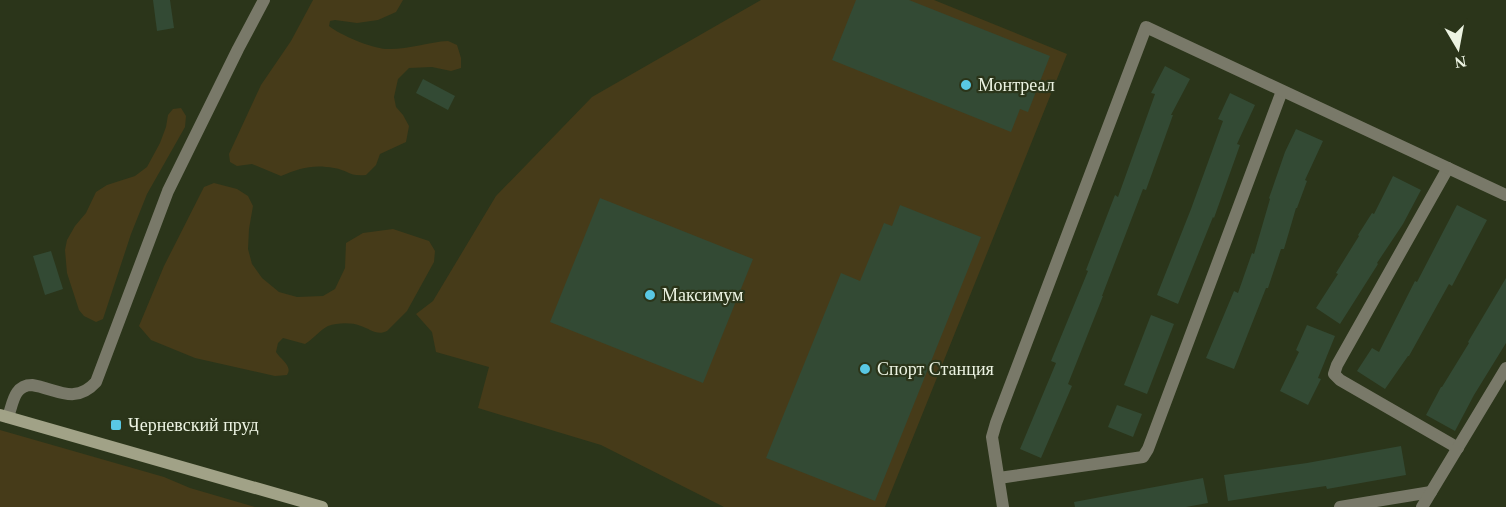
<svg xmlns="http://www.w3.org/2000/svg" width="1506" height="507" font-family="Georgia,serif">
	<rect width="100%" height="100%" fill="#2b351a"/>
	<!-- green -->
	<g fill="#463b19">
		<path d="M313,0H403L396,12L378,20L357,23L335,20L330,21L329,26C340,35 371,48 386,49C407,50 428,42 448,41L457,45L461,58V68L451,71L432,67L409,68L398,79L394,97L396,107L403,115L409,126L406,142L380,154L376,165L366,175C349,177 348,170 334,168C313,164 300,168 281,176L252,164L237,166L230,162L229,154L261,85L291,41Z"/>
		<polygon points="761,0 934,0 1067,54 885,507 724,507 601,445 478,408 489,367 436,352 432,332 416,314 433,301 496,196 592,97"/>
		<polygon points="181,108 186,116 185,127 147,194 131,234 103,319 96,322 84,316 79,310 67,273 65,250 67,240 75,226 86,213 96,192 107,185 135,176 147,167 160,143 166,127 168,115 173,109"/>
		<path d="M214,183L237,189L248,196L253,206L249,229L248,249L252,264L262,278L279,292L297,297L323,296L335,289L345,268L346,243L363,233L393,229L429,241L435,251L434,262L407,311L387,331C377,336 370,329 361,326C351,322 337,323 328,326C320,330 313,339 305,344L283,338L278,343L276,352C281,360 293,366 287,375L275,376L195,358L151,340L139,326L164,266L204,187Z"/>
		<polygon points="0,430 164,477 190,488 255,507 0,507"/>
	</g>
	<!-- building -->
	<g fill="#334a34">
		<polygon points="153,0 170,0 174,28 157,31"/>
		<polygon points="856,0 909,0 1050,56 1028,112 1020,109 1011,132 832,60"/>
		<polygon points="1165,66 1190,79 1171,115 1173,115 1146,190 1143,189 1102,296 1103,296 1068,384 1072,386 1041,458 1020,449 1056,363 1051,361 1088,271 1086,270 1115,195 1118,197 1155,94 1151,93"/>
		<polygon points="423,79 455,96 448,110 416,93"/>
		<polygon points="1230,93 1255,105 1237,144 1240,145 1214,218 1213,217 1178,304 1157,295 1191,209 1223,121 1218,119"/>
		<polygon points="1296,129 1323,141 1305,180 1307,181 1297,208 1296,208 1284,249 1281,249 1268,288 1266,288 1234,369 1206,358 1234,291 1238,293 1252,253 1254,254 1270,199 1269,198 1285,152"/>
		<polygon points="1393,176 1421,190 1403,224 1377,263 1378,264 1340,324 1316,308 1338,274 1336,273 1359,236 1358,235 1372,213 1374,214"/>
		<polygon points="600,198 753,259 703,383 550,322"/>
		<polygon points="900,205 981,237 875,501 766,458 841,273 860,281 884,223 892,226"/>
		<polygon points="1457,205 1487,220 1452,286 1449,284 1409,356 1408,356 1385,389 1357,371 1372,348 1379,352 1415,281 1417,282"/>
		<polygon points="51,251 63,289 45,295 33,256"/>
		<polygon points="1506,278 1506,343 1474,395 1455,431 1426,415 1441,387 1442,387 1469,343 1468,342"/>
		<polygon points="1151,315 1174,324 1147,394 1124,385"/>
		<polygon points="1307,325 1335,336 1318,378 1321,379 1308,405 1280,391 1299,352 1296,350"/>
		<polygon points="1117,405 1142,414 1133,437 1108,427"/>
		<polygon points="1401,446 1406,475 1327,489 1326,486 1228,501 1224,475 1307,463"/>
		<polygon points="1203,478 1208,503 1186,507 1075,507 1074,502"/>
	</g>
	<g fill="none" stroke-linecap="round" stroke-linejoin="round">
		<!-- street -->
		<g stroke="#797969" stroke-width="12">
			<polyline points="1448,168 1337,365 1334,374 1340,380 1458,448"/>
			<path d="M8,417C13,403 14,385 32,385C57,389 75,405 96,382L168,191L238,49L264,0"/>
			<polyline points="999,478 1143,457 1148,449 1282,91"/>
			<polyline points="1003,507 992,437 996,423 1146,27 1506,195"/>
			<polyline points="1340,507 1431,492"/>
			<polyline points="1422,507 1506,368"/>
		</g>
		<!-- secondary -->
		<polyline stroke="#a1a287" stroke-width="12" points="0,415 322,507"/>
	</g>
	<!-- markers -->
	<g fill="#59c8e4" stroke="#2b351a" stroke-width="2">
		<circle cx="966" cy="85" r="6"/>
		<circle cx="650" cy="295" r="6"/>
		<circle cx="865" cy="369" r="6"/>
		<rect x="110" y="419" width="12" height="12" rx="3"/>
	</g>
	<g text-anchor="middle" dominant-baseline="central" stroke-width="4.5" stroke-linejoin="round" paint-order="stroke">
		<!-- poi labels -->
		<g font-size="18" fill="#ecf3e2" stroke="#2b351a" text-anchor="start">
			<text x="978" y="85">Монтреал</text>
			<text x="662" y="295">Максимум</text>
			<text x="877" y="369">Спорт Станция</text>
			<text x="128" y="425">Черневский пруд</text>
		</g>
	</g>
	<!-- north arrow -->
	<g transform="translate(1458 48) rotate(170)" stroke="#2b351a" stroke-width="4.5" paint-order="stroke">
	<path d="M0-4.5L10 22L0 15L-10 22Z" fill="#ecf3e2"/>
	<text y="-9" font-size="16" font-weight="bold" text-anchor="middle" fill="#ecf3e2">N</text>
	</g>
</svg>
